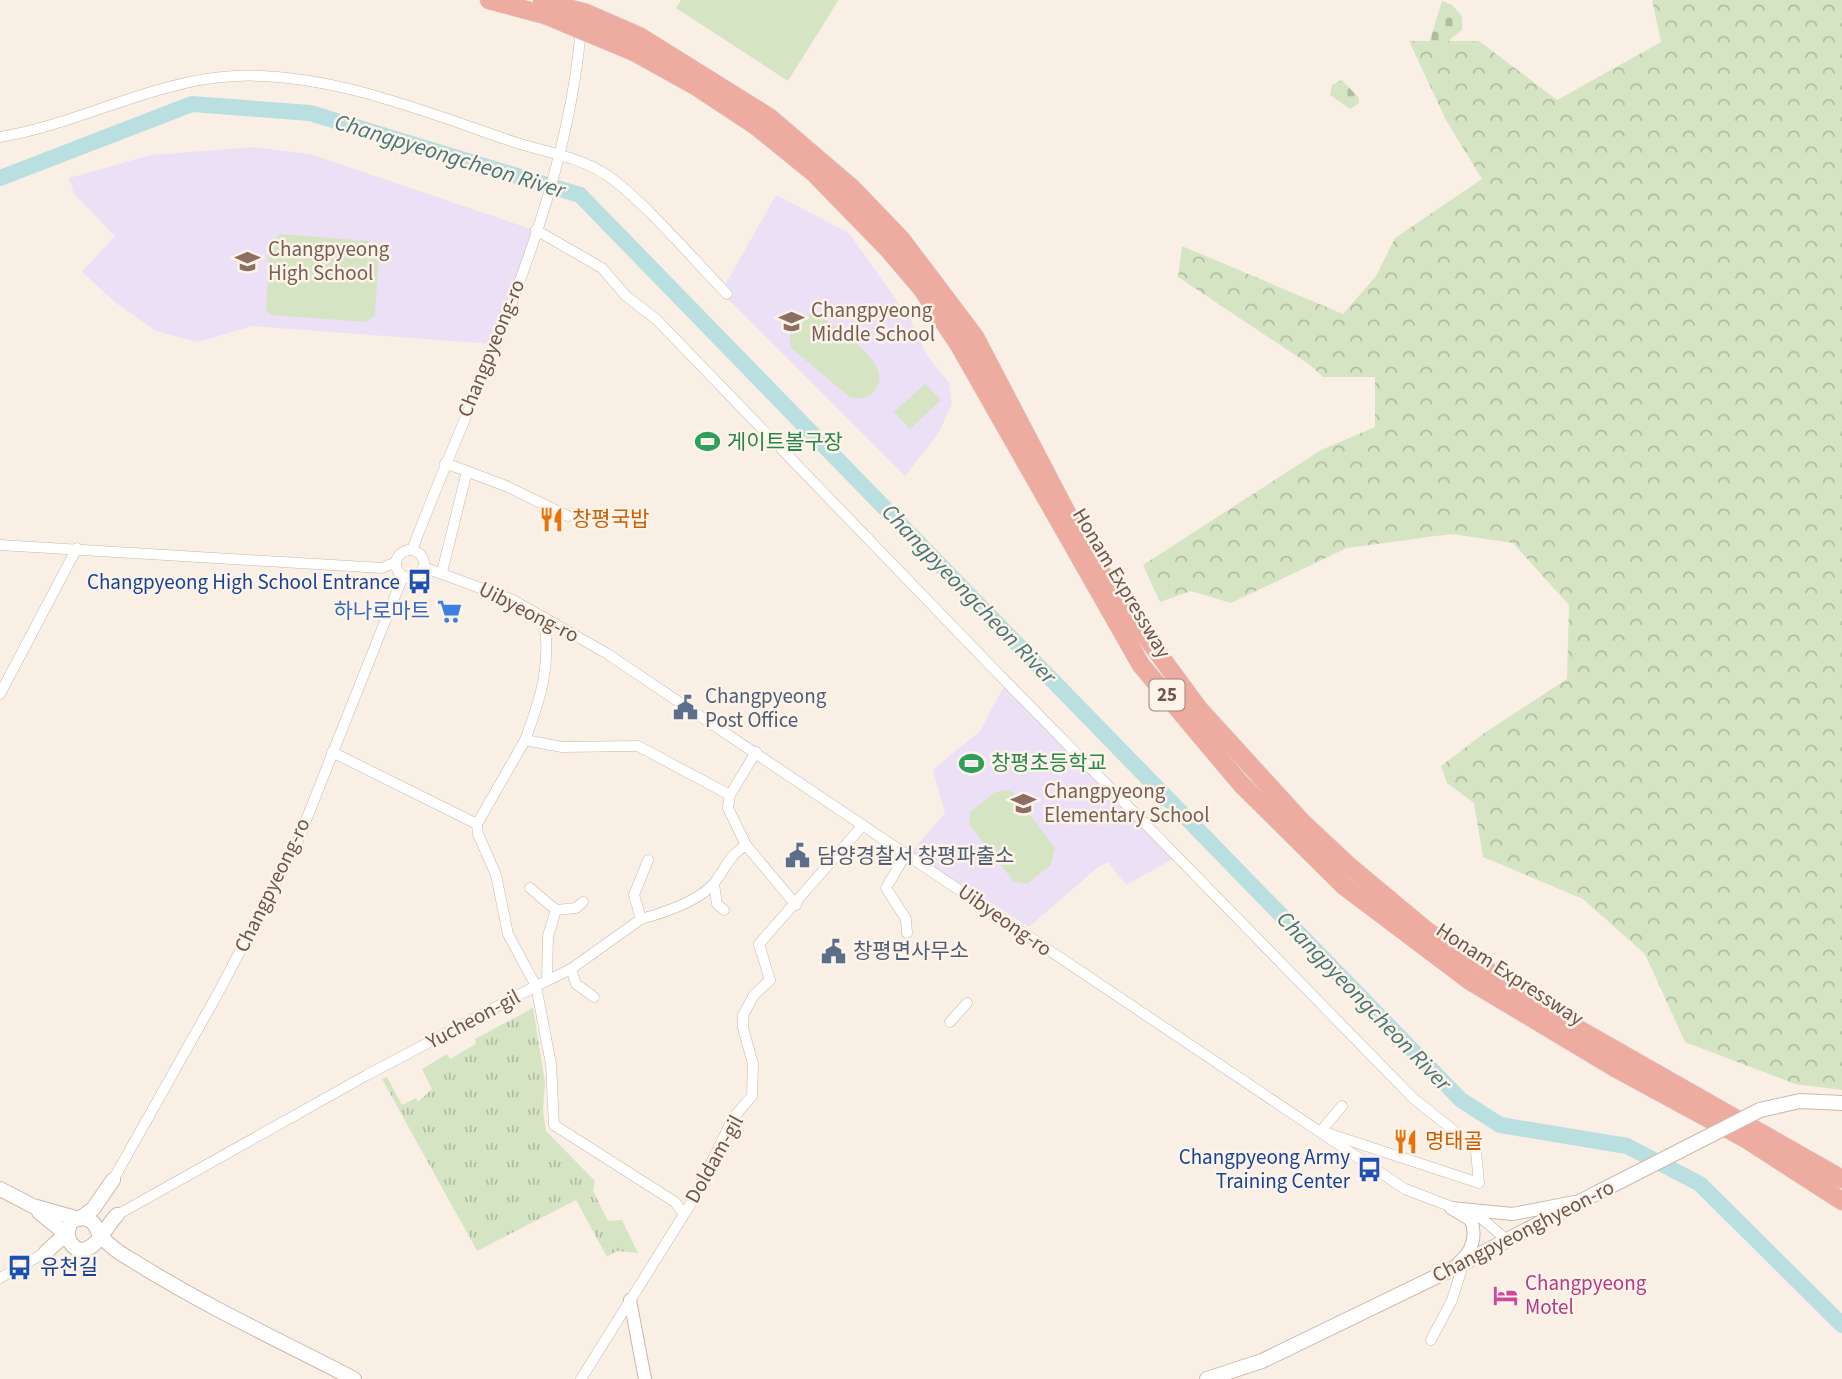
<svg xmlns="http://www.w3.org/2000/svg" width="1842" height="1379" font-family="'Source Sans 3','Noto Sans KR',sans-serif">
	<defs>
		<pattern id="grass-tufts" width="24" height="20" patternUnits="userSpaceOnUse" patternTransform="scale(1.75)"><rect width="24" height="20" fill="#d5e5c4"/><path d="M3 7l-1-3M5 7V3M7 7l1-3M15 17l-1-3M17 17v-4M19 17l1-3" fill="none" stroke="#b1bca1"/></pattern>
		<pattern id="forest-crowns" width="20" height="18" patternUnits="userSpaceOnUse" patternTransform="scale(1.75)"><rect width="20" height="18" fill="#d5e5c4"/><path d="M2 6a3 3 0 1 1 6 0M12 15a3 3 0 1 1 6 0" fill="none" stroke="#b1bca1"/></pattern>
		<pattern id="cemetery-stones" width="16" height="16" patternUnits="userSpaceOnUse" patternTransform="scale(1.75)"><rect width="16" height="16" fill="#d5e5c4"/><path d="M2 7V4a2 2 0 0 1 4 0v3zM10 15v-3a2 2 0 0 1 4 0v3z" fill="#b1bca1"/></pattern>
	</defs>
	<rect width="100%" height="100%" fill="#faefe4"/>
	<!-- education -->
	<g fill="#ece0f6">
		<polygon points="254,147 310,154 534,230 492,344 252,326 198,342 156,331 116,303 82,272 115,236 74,194 69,178 151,155"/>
		<polygon points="776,195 849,233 912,322 926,354 949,383 952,404 938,434 905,476 721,292"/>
		<polygon points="1005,684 1175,858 1126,885 1108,862 1097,868 1029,927 911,853 945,813 933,770 980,731"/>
	</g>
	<!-- grass -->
	<polygon fill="url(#grass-tufts)" points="533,1008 545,1082 543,1110 546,1131 595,1181 593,1191 608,1221 622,1220 638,1253 617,1251 607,1257 576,1200 477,1251 382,1079 387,1077 402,1105 416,1098 418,1102 432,1089 422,1069 447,1054 450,1059 476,1044 475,1039"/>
	<!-- forest -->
	<polygon fill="url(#forest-crowns)" points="1652,0 1842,0 1842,1090 1795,1084 1685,1042 1645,954 1583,899 1483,857 1474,803 1447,783 1441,766 1483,734 1567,679 1569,605 1513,543 1451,534 1347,548 1231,603 1191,591 1160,602 1143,565 1321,450 1375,427 1375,377 1323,377 1310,365 1178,277 1182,246 1343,314 1376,276 1395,238 1482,179 1447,122 1409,41 1479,41 1557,100 1661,42"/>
	<!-- cemetery -->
	<g fill="url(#cemetery-stones)">
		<polygon points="1442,1 1452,5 1462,16 1462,30 1443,45 1429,43"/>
		<polygon points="1342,80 1359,98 1359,103 1350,109 1330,95 1332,85"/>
	</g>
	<!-- pitch -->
	<g fill="#d5e5c4">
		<polygon points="681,0 837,0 838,1 788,81 676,8"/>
		<polygon points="281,234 368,241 379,253 375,315 366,322 271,315 266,310 269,242"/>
		<path d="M818,314C836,328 897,365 875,390C868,399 861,399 851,398L792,349C787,333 791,326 803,315Z"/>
		<polygon points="925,384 941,400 910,429 894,412"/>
		<polygon points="1005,790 1013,792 1055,848 1051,865 1027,884 1013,881 969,824 970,812 995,792"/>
	</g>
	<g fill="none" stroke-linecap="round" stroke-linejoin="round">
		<!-- river -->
		<polyline stroke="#badfe1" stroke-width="16" points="0,178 192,104 310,113 580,195 1461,1100 1500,1125 1627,1146 1700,1184 1842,1325"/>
		<defs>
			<g id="minor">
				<path d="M0,137C80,124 153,80 235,76C328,71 431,114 517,143C546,152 582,158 607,175C645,202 693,259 727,294"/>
				<polyline points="536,230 602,268 626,296 657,320 987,662 1413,1098 1468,1142 1476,1151 1479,1183 1321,1131 1342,1106"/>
				<polyline points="445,463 506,486 568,516"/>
				<polyline points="0,545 382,568 396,562"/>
				<path d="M412,550C476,381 566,211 581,28"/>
				<circle cx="410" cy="564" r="14"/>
				<polyline points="423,567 513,600 606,653 1405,1189 1481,1218 1507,1240"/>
				<polyline points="442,572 467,471"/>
				<path d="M544,617C551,665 542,695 525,740L562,747L638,746L730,795"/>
				<polyline points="0,694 77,548"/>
				<polyline points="477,824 525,740"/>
				<polyline points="746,845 796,905"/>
				<polyline points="906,854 886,888 906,919 907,933"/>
				<polyline points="648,860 634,895 641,919 571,969 536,986 551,1064 554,1125 675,1202 683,1213"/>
				<polyline points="714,884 717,904 724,910"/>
				<polyline points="530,888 556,910"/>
				<path d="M641,919C663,913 700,901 715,882C728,865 726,859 746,845L728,808L730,795L756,752"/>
				<polyline points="571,969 576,984 594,997"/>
				<polyline points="547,980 548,936 556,910 576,908 583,902"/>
				<polyline points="950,1022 967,1003"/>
				<polyline points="113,1180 217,995 297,843 403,576"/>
				<polyline points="117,1215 367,1075 536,986 508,934 496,875 478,834 477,824 332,752"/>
				<polyline points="0,1278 46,1252"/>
				<polyline points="1431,1340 1452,1300 1464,1262"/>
				<polyline points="581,1379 693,1200 733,1118 752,1096 753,1064 743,1028 743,1015 754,995 770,980 759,944 863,825"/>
			</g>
			<g id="tertiary">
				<path d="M1459,1262C1472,1252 1477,1236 1471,1220L1451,1208L1513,1214L1574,1202"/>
				<polyline points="630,1300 645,1379"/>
			</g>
			<g id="secondary">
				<polyline points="1760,1110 1800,1101 1842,1103"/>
				<polyline points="0,1189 33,1206 79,1219 93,1209 113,1180"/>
				<polyline points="39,1212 66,1234 46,1252"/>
				<path d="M117,1215C104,1228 97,1251 79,1250C59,1241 68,1210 89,1220C97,1223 96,1231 101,1236C109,1246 124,1256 135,1262C205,1306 281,1341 354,1379"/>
				<polyline points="1207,1379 1262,1361 1456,1267 1595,1194"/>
			</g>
			<g id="motorway">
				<polyline points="489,0 545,15"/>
				<polyline points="639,36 769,117 852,188 901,239 975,337 1081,540 1122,604 1199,709 1302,822 1349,866 1427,931 1566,1022 1842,1179"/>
				<polyline points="634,52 697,87 756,126 814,173 888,249 922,289 959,345 1141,665 1241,784 1344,886 1470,981 1617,1069 1746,1139 1842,1201"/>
			</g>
		</defs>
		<!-- minor casing -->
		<use href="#minor" stroke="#c9b6ab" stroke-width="11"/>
		<!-- tertiary casing -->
		<use href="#tertiary" stroke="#c9b6ab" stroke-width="14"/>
		<!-- secondary casing -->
		<use href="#secondary" stroke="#ceb7ac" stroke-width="16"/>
		<!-- motorway casing -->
		<use href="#motorway" stroke="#d7cfcd" stroke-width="19"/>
		<!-- minor -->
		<use href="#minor" stroke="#fff" stroke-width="10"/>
		<!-- tertiary -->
		<use href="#tertiary" stroke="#fff" stroke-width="12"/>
		<!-- secondary -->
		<use href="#secondary" stroke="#fff" stroke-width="14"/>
		<!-- motorway -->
		<use href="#motorway" stroke="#eeaca0" stroke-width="18"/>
		<defs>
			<polyline id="secondary-bridge" points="1595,1194 1760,1110"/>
			<g id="motorway-bridge">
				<polyline points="542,1 586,13 639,36"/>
				<polyline points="545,15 634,52"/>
			</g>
		</defs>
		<!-- secondary-bridge casing -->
		<use href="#secondary-bridge" stroke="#ceb7ac" stroke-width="16" stroke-linecap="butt"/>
		<!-- motorway-bridge casing -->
		<use href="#motorway-bridge" stroke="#d7cfcd" stroke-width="19" stroke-linecap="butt"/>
		<!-- secondary-bridge -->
		<use href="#secondary-bridge" stroke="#fff" stroke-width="14"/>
		<!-- motorway-bridge -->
		<use href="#motorway-bridge" stroke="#eeaca0" stroke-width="18"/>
	</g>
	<!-- icons -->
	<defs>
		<symbol id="school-bare" viewBox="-9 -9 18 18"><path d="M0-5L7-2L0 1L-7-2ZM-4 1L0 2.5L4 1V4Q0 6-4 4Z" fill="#8d6e63" stroke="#fdf3e9" stroke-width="2.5" paint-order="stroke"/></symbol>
		<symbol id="stadium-bare" viewBox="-9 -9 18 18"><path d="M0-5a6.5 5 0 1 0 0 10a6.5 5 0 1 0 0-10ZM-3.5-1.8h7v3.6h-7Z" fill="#2e9e5b" stroke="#fdf3e9" stroke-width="2.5" paint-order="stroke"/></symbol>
		<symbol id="restaurant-bare" viewBox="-9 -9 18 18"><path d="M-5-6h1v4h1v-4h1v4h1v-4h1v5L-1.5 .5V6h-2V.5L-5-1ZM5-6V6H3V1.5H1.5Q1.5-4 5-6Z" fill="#e8710a" stroke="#fdf3e9" stroke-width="2.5" paint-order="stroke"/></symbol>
		<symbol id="bus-bare" viewBox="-9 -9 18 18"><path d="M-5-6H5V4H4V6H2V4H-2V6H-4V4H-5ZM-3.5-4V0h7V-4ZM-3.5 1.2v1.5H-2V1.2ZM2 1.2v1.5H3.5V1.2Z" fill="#1a4fb4" stroke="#fdf3e9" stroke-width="2.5" paint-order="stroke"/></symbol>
		<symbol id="supermarket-bare" viewBox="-9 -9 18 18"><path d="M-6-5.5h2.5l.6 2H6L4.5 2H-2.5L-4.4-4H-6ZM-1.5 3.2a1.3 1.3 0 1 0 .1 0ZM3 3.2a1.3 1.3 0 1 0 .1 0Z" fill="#3f7fe0" stroke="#fdf3e9" stroke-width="2.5" paint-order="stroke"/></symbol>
		<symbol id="civic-bare" viewBox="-9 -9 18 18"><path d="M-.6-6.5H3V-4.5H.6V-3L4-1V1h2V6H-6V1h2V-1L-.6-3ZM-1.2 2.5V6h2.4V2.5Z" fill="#5c6f8a" stroke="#fdf3e9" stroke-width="2.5" paint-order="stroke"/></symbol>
		<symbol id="hotel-bare" viewBox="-9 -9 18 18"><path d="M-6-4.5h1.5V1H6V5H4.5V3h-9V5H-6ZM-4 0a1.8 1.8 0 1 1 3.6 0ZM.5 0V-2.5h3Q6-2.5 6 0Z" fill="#d1479c" stroke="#fdf3e9" stroke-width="2.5" paint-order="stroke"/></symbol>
	</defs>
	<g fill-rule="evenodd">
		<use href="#school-bare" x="230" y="244" width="35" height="35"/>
		<use href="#school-bare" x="774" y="304" width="35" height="35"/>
		<use href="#stadium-bare" x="690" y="424" width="35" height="35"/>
		<use href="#restaurant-bare" x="534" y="502" width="35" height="35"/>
		<use href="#bus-bare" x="402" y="564" width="35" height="35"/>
		<use href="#supermarket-bare" x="432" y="594" width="35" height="35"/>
		<use href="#civic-bare" x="668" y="690" width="35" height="35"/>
		<use href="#stadium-bare" x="954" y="746" width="35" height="35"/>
		<use href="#school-bare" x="1006" y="786" width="35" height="35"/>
		<use href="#civic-bare" x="780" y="838" width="35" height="35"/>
		<use href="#civic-bare" x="816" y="934" width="35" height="35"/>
		<use href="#restaurant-bare" x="1388" y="1124" width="35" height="35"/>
		<use href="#bus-bare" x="1352" y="1152" width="35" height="35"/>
		<use href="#bus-bare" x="2" y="1250" width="35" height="35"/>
		<use href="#hotel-bare" x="1488" y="1278" width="35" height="35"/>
	</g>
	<g text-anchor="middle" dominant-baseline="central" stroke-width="5" stroke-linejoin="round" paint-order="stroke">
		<!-- shield labels -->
		<rect fill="#fdf3e9" stroke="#9a847b" stroke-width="2" x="1149.5" y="679.5" width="35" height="31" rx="5"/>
		<g font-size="19" font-weight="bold" fill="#6f554c">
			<text x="1167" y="695">25</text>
		</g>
		<!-- education labels -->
		<g font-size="21" fill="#785e54" stroke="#fdf3e9" text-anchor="start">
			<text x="268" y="249">Changpyeong<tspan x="268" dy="24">High School</tspan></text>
			<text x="811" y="310">Changpyeong<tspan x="811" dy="24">Middle School</tspan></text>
			<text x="1044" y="791">Changpyeong<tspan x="1044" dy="24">Elementary School</tspan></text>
		</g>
		<!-- street labels -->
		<g font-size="21" fill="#6f554c" stroke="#fdf3e9">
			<text transform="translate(491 348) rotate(-68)">Changpyeong-ro</text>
			<text transform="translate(1122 583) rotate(59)">Honam Expressway</text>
			<text transform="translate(529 612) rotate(27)">Uibyeong-ro</text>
			<text transform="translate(272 885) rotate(-64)">Changpyeong-ro</text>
			<text transform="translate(1005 920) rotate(35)">Uibyeong-ro</text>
			<text transform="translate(1510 974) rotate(33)">Honam Expressway</text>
			<text transform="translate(473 1019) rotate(-28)">Yucheon-gil</text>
			<text transform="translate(714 1159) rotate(-61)">Doldam-gil</text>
			<text transform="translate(1523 1231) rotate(-27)">Changpyeonghyeon-ro</text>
		</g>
		<!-- leisure labels -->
		<g font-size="21" fill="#27864d" stroke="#fdf3e9" text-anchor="start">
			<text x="727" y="442">게이트볼구장</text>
			<text x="991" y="763">창평초등학교</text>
		</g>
		<!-- food labels -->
		<g font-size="21" fill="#c56008" stroke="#fdf3e9" text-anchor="start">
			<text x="572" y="519">창평국밥</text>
			<text x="1425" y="1141">명태골</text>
		</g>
		<!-- transit labels -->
		<g font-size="21" fill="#164399" stroke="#fdf3e9" text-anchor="end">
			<text x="400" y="582">Changpyeong High School Entrance</text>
			<text x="1350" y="1157">Changpyeong Army<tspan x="1350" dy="24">Training Center</tspan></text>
			<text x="40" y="1267" text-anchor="start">유천길</text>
		</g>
		<!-- shop labels -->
		<g font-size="21" fill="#366cbe" stroke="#fdf3e9" text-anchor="end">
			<text x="430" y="611">하나로마트</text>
		</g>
		<!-- service labels -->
		<g font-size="21" fill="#4e5e75" stroke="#fdf3e9" text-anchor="start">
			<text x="705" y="696">Changpyeong<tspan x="705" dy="24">Post Office</tspan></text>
			<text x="817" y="856">담양경찰서 창평파출소</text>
			<text x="853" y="951">창평면사무소</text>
		</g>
		<!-- hotel labels -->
		<g font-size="21" fill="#b23c85" stroke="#fdf3e9" text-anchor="start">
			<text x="1525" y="1283">Changpyeong<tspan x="1525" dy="24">Motel</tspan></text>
		</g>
		<!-- water labels -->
		<g font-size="23" font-style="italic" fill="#45777a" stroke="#fdf3e9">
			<text transform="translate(450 156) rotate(17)">Changpyeongcheon River</text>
			<text transform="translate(969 594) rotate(46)">Changpyeongcheon River</text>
			<text transform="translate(1364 1001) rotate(46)">Changpyeongcheon River</text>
		</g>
	</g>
</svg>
